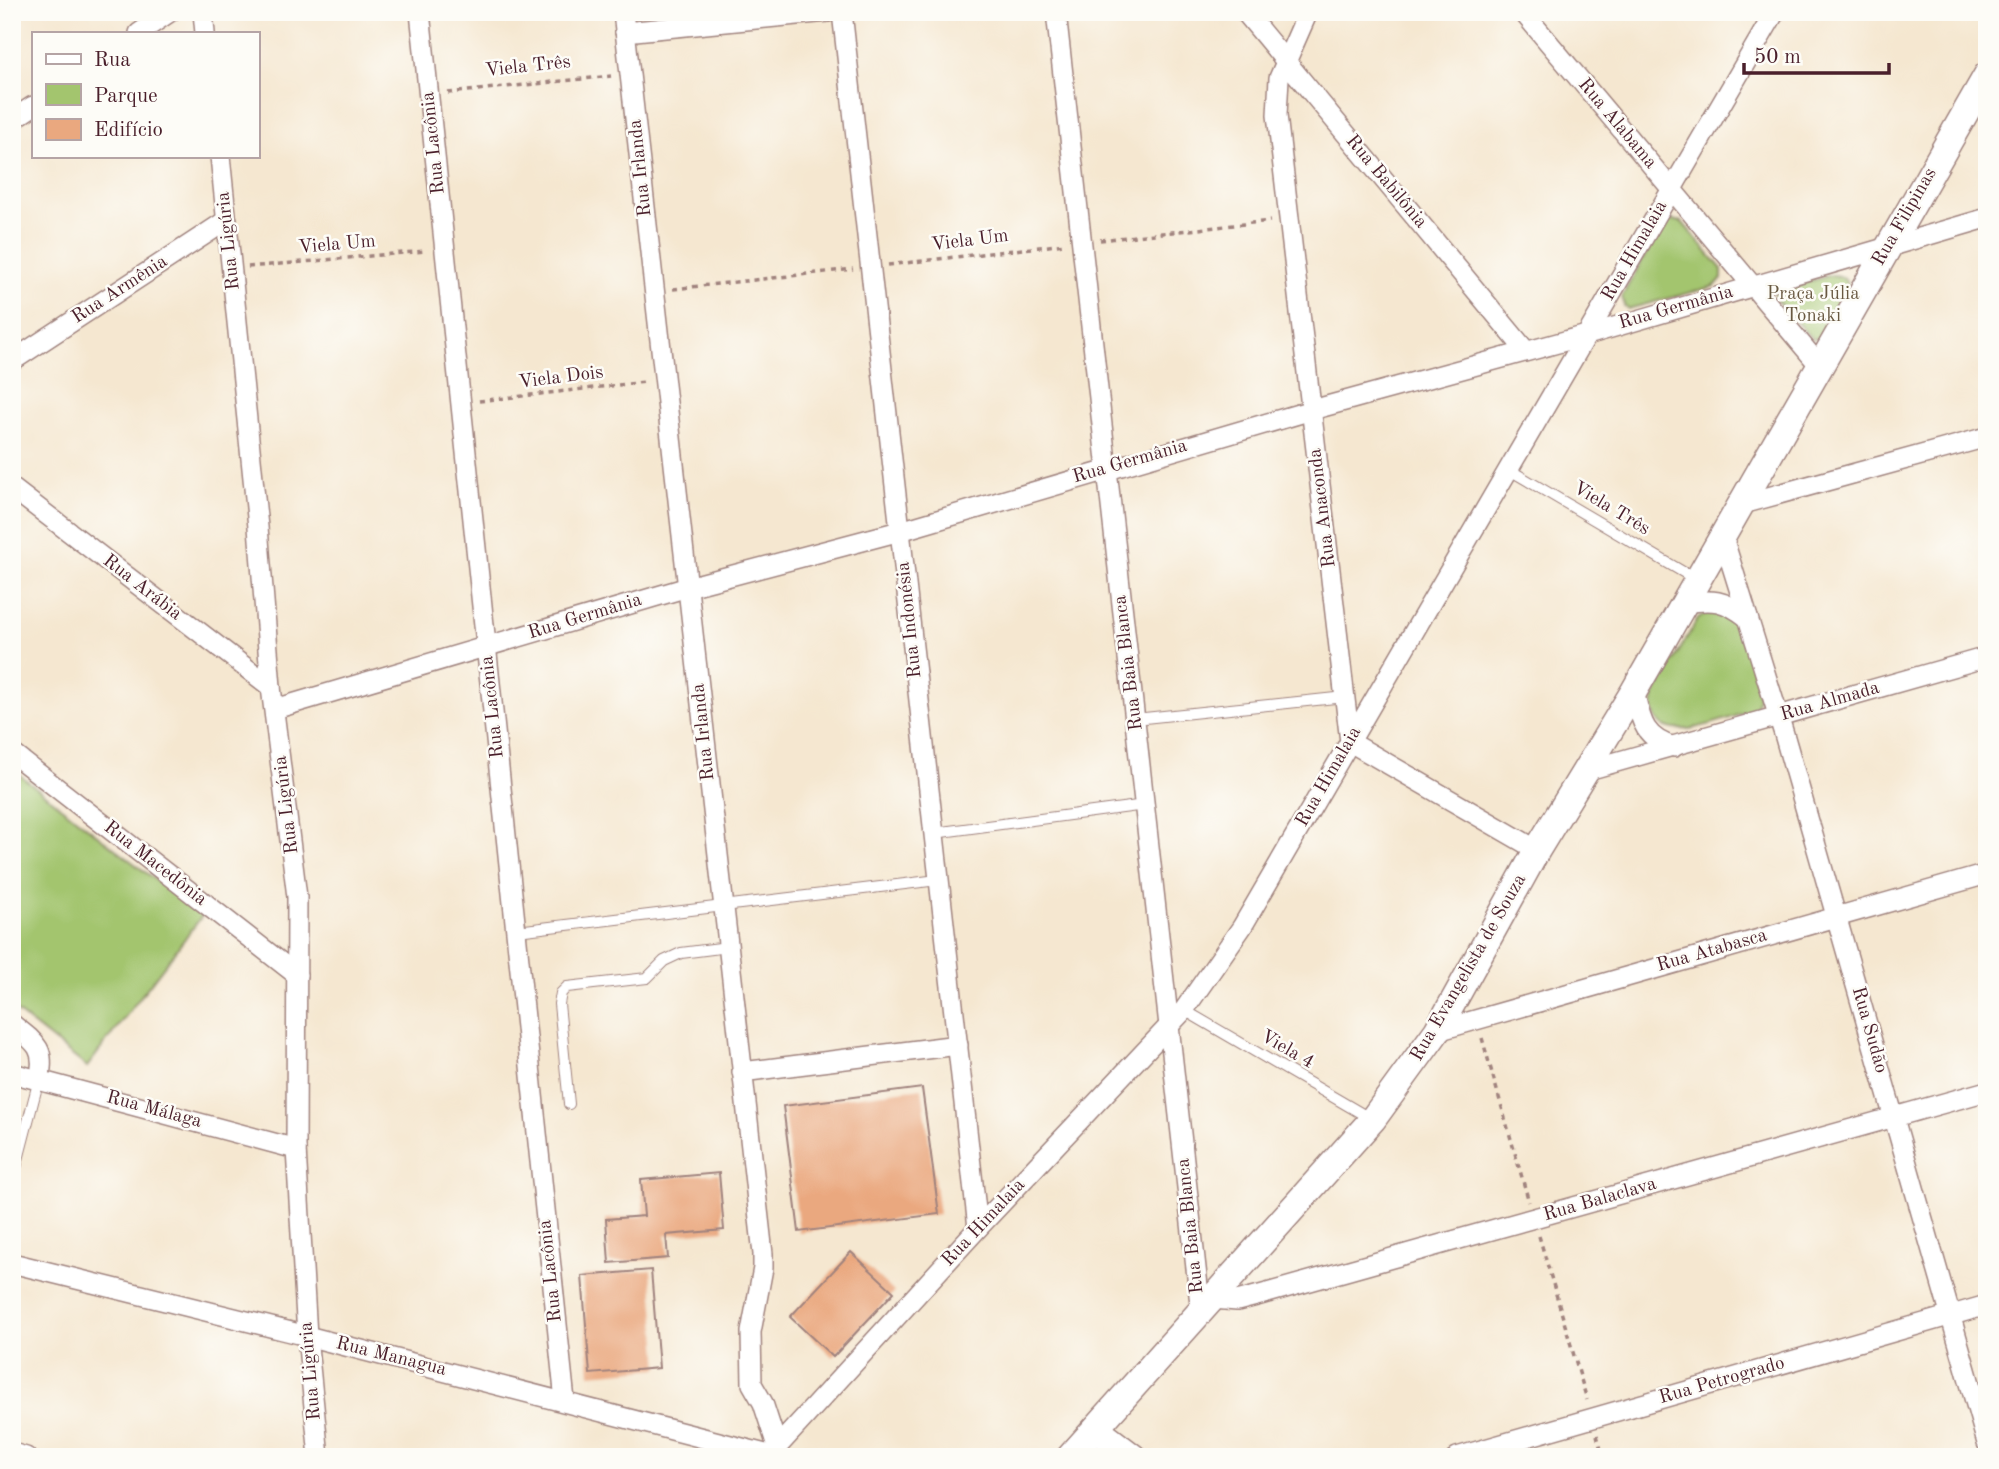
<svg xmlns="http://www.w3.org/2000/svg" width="1999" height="1469" font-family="'Old Standard TT',serif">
	<rect width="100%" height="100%" fill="#fdfcf7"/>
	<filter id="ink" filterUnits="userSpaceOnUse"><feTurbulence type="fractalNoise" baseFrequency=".0143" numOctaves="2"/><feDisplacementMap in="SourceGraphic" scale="14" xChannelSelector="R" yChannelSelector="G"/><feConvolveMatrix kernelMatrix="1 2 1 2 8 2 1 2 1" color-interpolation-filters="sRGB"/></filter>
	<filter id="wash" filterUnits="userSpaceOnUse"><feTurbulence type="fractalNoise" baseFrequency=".00686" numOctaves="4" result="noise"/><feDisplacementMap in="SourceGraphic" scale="28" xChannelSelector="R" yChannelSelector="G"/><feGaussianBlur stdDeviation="1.57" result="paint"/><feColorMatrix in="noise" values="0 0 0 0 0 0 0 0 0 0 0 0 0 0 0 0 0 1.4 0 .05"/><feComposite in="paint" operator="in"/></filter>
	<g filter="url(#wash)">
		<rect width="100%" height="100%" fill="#f5e7d0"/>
		<!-- green -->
		<g fill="#a3c56e" stroke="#76724c" stroke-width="2">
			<polygon points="1672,220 1682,222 1722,269 1722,278 1715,286 1628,309 1624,306 1622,296 1663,224"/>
			<path d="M1831,275C1869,276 1831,324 1822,338L1812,339L1776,300L1774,292Z"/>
			<path d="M1715,612C1725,612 1732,615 1738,624C1743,630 1759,691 1758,699C1757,706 1754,709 1748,712C1727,718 1670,744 1656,718C1651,709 1653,701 1656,692L1697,620L1704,615Z"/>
			<polygon points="12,769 202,916 87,1067 12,1008"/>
		</g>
		<g id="blocks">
			<!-- building -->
			<g fill="#eaa87f">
				<polygon points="922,1088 939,1214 799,1232 783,1106"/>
				<polygon points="719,1173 724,1230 666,1235 668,1258 609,1263 606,1219 644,1216 641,1180"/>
				<polygon points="851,1252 894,1292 833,1357 790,1317"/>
				<polygon points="651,1270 659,1368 590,1374 582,1276"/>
			</g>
		</g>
	</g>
	<g filter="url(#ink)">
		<use href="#blocks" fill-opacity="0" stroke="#a0837e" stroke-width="2"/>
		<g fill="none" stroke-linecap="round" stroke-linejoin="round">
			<defs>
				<g id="lane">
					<polyline points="1508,469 1695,579"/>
					<polyline points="1135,719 1345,697"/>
					<polyline points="934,833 1145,805"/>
					<polyline points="517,931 938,880"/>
					<polyline points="1184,1010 1371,1119"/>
					<polyline points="569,1104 559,1004 561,993 567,987 647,978 664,961 681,953 728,947"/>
					<polyline points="13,1179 39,1079"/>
				</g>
				<g id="street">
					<polyline points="203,12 205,33"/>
					<polyline points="420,12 565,1401"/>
					<polyline points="623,12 763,1254 763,1268 751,1332 752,1384 763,1403 777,1446"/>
					<polyline points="842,12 978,1228"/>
					<polyline points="1056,12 1201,1313"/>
					<polyline points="1245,12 1526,351"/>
					<polyline points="1308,12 1279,78 1277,115 1350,742 1537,850"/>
					<polyline points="1523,12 1819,365"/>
					<polyline points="625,32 828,12"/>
					<polyline points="139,33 170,12"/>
					<polyline points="12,120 33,106"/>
					<polyline points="220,156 258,527 271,687 297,897 296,1149 307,1336 319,1457"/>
					<polyline points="12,361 227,220"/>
					<polyline points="12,488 271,687"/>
					<polyline points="1739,505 1987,437"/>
					<polyline points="1722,534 1784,734 1987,1443"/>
					<path d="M1683,603C1713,599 1724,599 1748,618"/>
					<path d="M1634,691C1641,720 1643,738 1674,747"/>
					<polyline points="275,709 688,587 900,531 1312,410 1587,335 1987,218"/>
					<polyline points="12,753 297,975"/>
					<polyline points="1588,770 1987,657"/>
					<path d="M12,1024C35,1042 47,1049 39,1079"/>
					<polyline points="1437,1031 1987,874"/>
					<polyline points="742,1072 958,1045"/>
					<polyline points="12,1073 296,1149"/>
					<polyline points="12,1263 307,1336 769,1455"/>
					<polyline points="1213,1299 1237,1301 1260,1295 1987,1091"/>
					<polyline points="12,1453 26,1457"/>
					<polyline points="768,1457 978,1228 1184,1010 1242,927 1775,12"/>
					<polyline points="1457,1457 1987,1305"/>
				</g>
				<g id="secondary">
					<polyline points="1096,1429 1133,1457"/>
					<polyline points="1070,1457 1373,1119 1437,1031 1537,850 1634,691 1987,75"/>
				</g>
			</defs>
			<!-- lane casing -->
			<use href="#lane" stroke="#a0837e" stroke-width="12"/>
			<!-- street casing -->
			<use href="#street" stroke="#a0837e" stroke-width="22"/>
			<!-- secondary casing -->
			<use href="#secondary" stroke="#a0837e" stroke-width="29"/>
			<!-- path -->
			<g stroke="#a0837e" stroke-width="3.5" stroke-dasharray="5 5" stroke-linecap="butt">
				<polyline points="448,93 611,76"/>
				<polyline points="1100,240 1270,221"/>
				<polyline points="888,265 1065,244"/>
				<polyline points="248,267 425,251"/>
				<polyline points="673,289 853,269"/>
				<polyline points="479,401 645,382"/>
				<polyline points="1482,1038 1529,1202"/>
				<polyline points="1539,1236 1587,1400"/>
				<polyline points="1597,1435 1603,1457"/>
			</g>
			<!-- lane -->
			<use href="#lane" stroke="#fff" stroke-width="10"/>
			<!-- street -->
			<use href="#street" stroke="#fff" stroke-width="19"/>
			<!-- secondary -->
			<use href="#secondary" stroke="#fff" stroke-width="26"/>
		</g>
	</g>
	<g text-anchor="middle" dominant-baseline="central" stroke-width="5" stroke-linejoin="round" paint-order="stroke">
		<!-- street labels -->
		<g font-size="19" fill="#4a1f2b" stroke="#fdfcf7">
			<text transform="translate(528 67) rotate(-6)">Viela Três</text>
			<text transform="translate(1617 124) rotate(50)">Rua Alabama</text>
			<text transform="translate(434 143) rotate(-96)">Rua Lacônia</text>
			<text transform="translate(641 168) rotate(-96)">Rua Irlanda</text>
			<text transform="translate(1386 182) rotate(50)">Rua Babilônia</text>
			<text transform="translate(1905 217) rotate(-60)">Rua Filipinas</text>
			<text transform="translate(229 241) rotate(-96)">Rua Ligúria</text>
			<text transform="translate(970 241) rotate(-7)">Viela Um</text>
			<text transform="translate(337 245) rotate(-5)">Viela Um</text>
			<text transform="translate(1635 251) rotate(-60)">Rua Himalaia</text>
			<text transform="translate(120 290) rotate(-33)">Rua Armênia</text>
			<text transform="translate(1676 308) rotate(-16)">Rua Germânia</text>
			<text transform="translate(561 378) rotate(-7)">Viela Dois</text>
			<text transform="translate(1130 462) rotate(-16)">Rua Germânia</text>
			<text transform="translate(1323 508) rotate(-97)">Rua Anaconda</text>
			<text transform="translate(1611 509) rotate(31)">Viela Três</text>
			<text transform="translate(142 588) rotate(38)">Rua Arábia</text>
			<text transform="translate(585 617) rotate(-17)">Rua Germânia</text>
			<text transform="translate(910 620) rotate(-96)">Rua Indonésia</text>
			<text transform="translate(1129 663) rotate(-97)">Rua Baia Blanca</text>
			<text transform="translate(1830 702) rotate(-16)">Rua Almada</text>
			<text transform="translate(493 707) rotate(-96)">Rua Lacônia</text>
			<text transform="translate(704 732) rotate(-96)">Rua Irlanda</text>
			<text transform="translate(1329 777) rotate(-60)">Rua Himalaia</text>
			<text transform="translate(287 805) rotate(-97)">Rua Ligúria</text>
			<text transform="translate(155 864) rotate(38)">Rua Macedônia</text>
			<text transform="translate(1712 951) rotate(-16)">Rua Atabasca</text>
			<text transform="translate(1469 968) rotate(-60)">Rua Evangelista de Souza</text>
			<text transform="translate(1869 1030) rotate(74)">Rua Sudão</text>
			<text transform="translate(1287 1050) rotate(30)">Viela 4</text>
			<text transform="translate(154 1110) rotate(15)">Rua Málaga</text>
			<text transform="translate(1600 1200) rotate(-16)">Rua Balaclava</text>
			<text transform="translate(984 1223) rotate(-47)">Rua Himalaia</text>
			<text transform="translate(1191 1226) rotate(-96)">Rua Baia Blanca</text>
			<text transform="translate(551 1271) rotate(-96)">Rua Lacônia</text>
			<text transform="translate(391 1357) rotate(14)">Rua Managua</text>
			<text transform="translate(311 1371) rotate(-95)">Rua Ligúria</text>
			<text transform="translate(1722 1381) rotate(-16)">Rua Petrogrado</text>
		</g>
		<!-- park labels -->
		<g font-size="19" fill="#695942" stroke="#fdfcf7">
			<text x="1813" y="294">Praça Júlia<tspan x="1813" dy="22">Tonaki</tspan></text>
		</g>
	</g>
	<!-- margin -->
	<rect width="1999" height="1469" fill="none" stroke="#fdfcf7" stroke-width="42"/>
	<!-- legend -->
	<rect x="32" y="32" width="228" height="126" fill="#fdfcf7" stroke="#b5a4a5" stroke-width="2"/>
	<rect x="46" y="54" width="35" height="10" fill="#ffffff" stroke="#b5a4a5" stroke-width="2"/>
	<text x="94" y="66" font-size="21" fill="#4a1f2b">Rua</text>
	<rect x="46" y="84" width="35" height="21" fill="#a3c56e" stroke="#b5a4a5" stroke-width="2"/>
	<text x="94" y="102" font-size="21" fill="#4a1f2b">Parque</text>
	<rect x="46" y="119" width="35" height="21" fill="#eaa87f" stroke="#b5a4a5" stroke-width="2"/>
	<text x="94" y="136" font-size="21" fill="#4a1f2b">Edifício</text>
	<!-- scale -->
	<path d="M1744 63v10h145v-10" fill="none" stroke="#4a1f2b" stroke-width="3.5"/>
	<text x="1754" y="63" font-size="21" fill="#4a1f2b" stroke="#fdfcf7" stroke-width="5" paint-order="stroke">50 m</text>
</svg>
